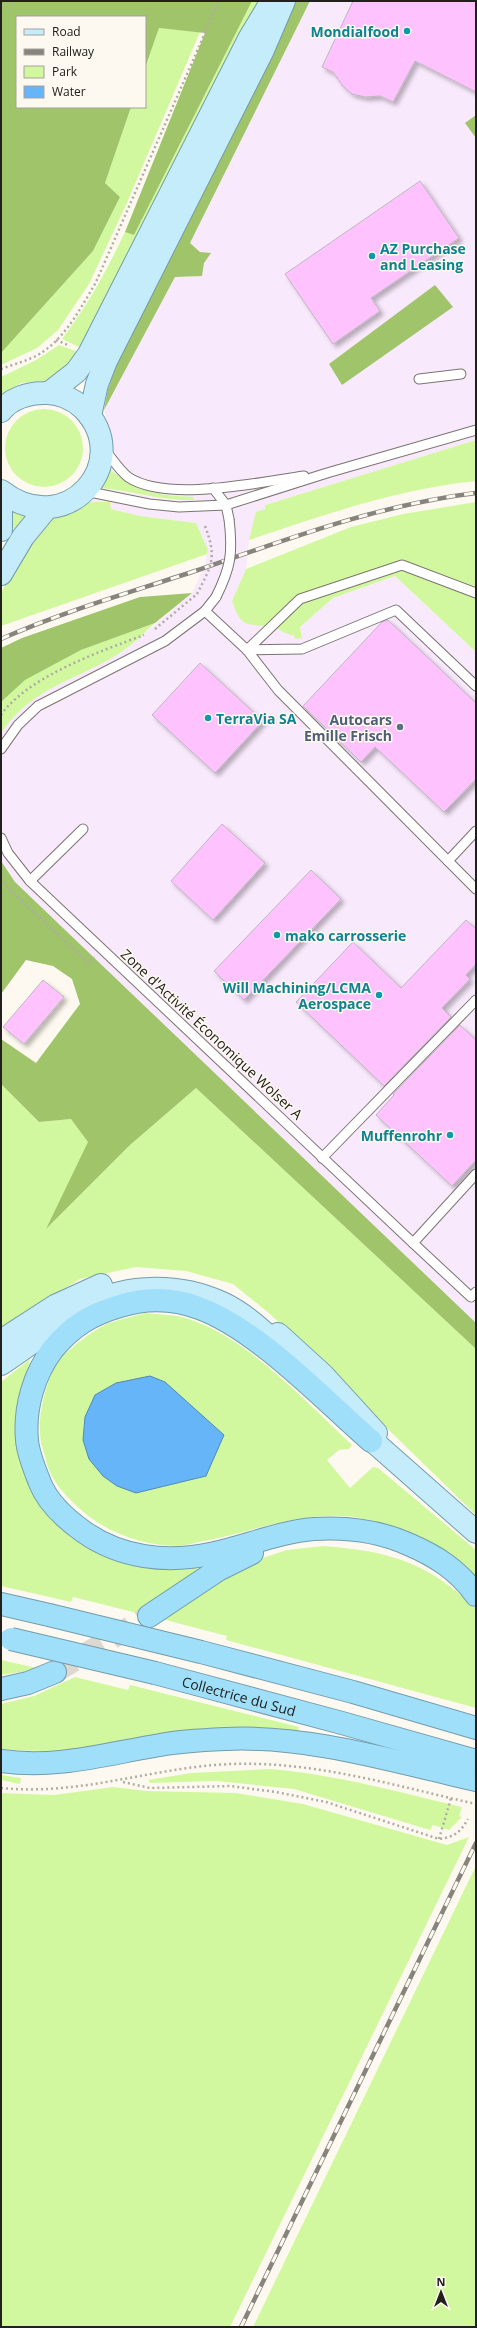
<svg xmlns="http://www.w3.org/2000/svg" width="477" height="2328" font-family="'Open Sans',sans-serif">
	<defs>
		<filter id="shadow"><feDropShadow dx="3.5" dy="3.5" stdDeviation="2" flood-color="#0004"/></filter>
	</defs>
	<rect width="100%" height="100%" fill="#fef9f0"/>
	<!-- industrial -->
	<polygon fill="#f9e9fc" points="310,1 476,1 476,440 265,505 265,509 249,540 246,569 232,601 272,627 302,638 300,627 333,598 395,576 476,652 476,1323 15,882 1,861 1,733 11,719 35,697 124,651 192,593 205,565 208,550 196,523 140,516 111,509 110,502 86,502 100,488 177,501 193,497 152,494 125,483 110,469 113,444 104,410 175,277 202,276 204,263 200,252 190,243"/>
	<!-- green -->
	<g fill="#d2f89f">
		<path d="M252,1H258L83,349L62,339C88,305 107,270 125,232L134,235Z"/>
		<polygon points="159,28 200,32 126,205 89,284 58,330 37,348 1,365 1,353 93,251 120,197 105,183 131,107 145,107 145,68"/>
		<polygon points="59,345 76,351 78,358 51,380 21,383 1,395 1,377 36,360"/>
		<circle cx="44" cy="448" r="39"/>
		<path d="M476,440V481C398,489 323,515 249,540L256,512L265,509V505Z"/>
		<path d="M110,469C136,493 159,495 193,497L194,500C161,501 132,491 100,488Z"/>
		<polygon points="86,502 110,502 111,509 140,516 196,523 208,550 207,554 1,626 1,593 20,555 20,531 7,526 10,511"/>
		<path d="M476,502V652L395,576L333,598L300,627L302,638L295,639L294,635C285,635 280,628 271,627C245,623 242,629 232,601L246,569L351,527L403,514Z"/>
		<path d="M155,623C145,632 135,643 123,651C78,681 35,684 1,733V702L25,680L81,650Z"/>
		<polygon points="1,1084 39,1122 71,1119 89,1142 47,1228 130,1145 196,1088 476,1349 476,1515 270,1314 233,1284 186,1271 136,1267 80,1279 1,1328"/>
		<path d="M146,1313C160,1315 176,1314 189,1319C249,1339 306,1402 352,1445L349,1449L339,1450L327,1460L350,1488L373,1467L378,1468L476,1550V1579C444,1546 400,1524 354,1517C302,1510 254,1532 204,1541C195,1542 186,1546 177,1546C143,1546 103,1531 79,1508C65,1495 50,1480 46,1460C44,1451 40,1442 40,1433C38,1415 47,1378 57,1363C66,1350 95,1329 109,1323C121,1319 134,1316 146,1313Z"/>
		<polygon points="30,1359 23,1391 59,1525 192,1565 198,1570 137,1613 73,1597 71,1602 1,1586 1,1382"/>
		<path d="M323,1546C389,1551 428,1562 476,1609V1708L226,1640L227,1636L158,1618L250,1562L287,1550Z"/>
		<polygon points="1,1660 41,1669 1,1675"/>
		<path d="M75,1677L128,1690L130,1685L299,1727L297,1735C266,1731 232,1726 200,1729C160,1733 120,1743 80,1749C54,1752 27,1751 1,1749V1704L34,1696Z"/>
		<path d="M269,1769C334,1774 398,1792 462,1807L459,1816L462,1817L449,1830L433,1825L430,1830L294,1789L216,1781L150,1783L148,1780L191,1773Z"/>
		<polygon points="1,1775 21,1778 20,1784 1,1780"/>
		<polygon points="113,1787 147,1791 236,1793 303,1804 447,1845 469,1837 230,2327 1,2327 1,1793 54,1795"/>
		<polygon points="476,1866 476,2327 253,2327 470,1878"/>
	</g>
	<!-- forest -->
	<g fill="#9fc469">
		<polygon points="1,1 252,1 134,235 125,232 205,33 159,28 145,68 145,17 17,17 17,107 131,107 105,183 120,197 93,251 1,353"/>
		<polygon points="295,1 310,1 190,243 200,252 211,253 204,263 202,276 175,277 104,410 108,389 116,366"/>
		<polygon points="476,115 476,138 465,123"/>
		<polygon points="435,285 453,307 342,385 329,364"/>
		<polygon points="192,593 155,623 81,650 25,680 1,702 1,648 22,638 140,597"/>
		<polygon points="1,861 15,882 476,1323 476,1349 196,1088 130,1145 46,1229 88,1142 71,1119 39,1122 1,1084 1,1039 36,1063 80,1004 72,979 53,966 26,960 1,994"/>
	</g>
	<!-- water -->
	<polygon fill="#66b5f9" stroke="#5188b7" points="150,1376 165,1382 224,1435 206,1476 136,1493 117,1486 103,1476 89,1459 83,1440 85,1417 95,1395 116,1383"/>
	<!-- building -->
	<g fill="#fec3fe" stroke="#beb7be" filter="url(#shadow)">
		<polygon points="353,1 476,1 476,92 415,61 393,102 380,96 365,97 352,94 342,85 333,72 322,67"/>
		<polygon points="420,181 459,238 371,298 380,311 333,344 285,274"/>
		<polygon points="388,620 476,703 476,779 444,812 375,747 361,762 303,706 382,622"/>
		<polygon points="200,663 263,721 215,773 152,715"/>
		<polygon points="222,824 265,863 213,920 171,881"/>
		<polygon points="311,870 341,899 244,1000 214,971"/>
		<polygon points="466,920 476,929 476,964 466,975 470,979 442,1008 451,1017 384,1086 296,1002 353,942 401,988"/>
		<polygon points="43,980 64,997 24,1044 3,1027"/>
		<polygon points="460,1025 476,1040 476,1160 452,1186 376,1115 394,1095 393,1094"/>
	</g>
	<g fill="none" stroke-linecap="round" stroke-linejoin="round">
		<!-- highway-tunnel -->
		<polyline stroke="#ddd8d0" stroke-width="22" stroke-dasharray="22 11" stroke-linecap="butt" points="55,1672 149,1616"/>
		<defs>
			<g id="lane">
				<polyline points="419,379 461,374"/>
				<path d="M104,449C111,457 119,470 128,477C167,503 260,482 304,476"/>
				<polyline points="213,488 226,505 229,519"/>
				<polyline points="85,491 149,504 179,507 226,505 327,473 476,430"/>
				<polyline points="205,611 247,650 300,599 402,565 476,593"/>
				<polyline points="247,650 278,690 476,889"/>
				<polyline points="247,650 302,649 396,610 476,686"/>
				<polyline points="1,749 18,725 38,706 165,641 205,611 216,597"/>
				<polyline points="1,838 8,853 30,881 413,1243 471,1297 476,1292"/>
				<polyline points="448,861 476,831"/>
				<polyline points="30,881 83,829"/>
				<polyline points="322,1158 476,1000"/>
				<polyline points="413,1243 476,1174"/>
			</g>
			<g id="primary">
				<polyline points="49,393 76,372 89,354 249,39 270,4"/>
				<path d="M1,411C11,398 29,393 44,393C58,392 73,399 83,408C136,462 66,542 1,491"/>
				<polyline points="90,416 97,384 106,361 263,50 284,1"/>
				<polyline points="1,494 1,530"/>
				<polyline points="1,574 23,537 46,509"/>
				<polyline points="278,1334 323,1375 376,1433"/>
				<polyline points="1,1341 55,1306 101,1285"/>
				<path d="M1,1364C30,1345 57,1323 87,1306C128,1283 181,1284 222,1303C246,1314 267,1334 284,1352"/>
				<polyline points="357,1427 476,1532"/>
			</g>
			<g id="highway">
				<path d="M371,1441C324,1400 257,1329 199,1308C173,1298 146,1298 120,1306C92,1314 72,1326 53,1349C34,1374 24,1408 27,1440C28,1454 35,1470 40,1483C48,1503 67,1520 84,1532C121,1558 166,1563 210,1554C245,1547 278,1532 314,1529C346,1527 379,1531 408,1544C436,1556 458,1570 476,1595"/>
				<polyline points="1,1604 49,1615"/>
				<polyline points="149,1616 218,1570 252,1553"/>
				<polyline points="201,1652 353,1692 476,1728"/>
				<path id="s1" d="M155,1673L342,1723L476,1761"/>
				<polyline points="1,1689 28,1683 55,1672"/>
				<path d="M1,1761C57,1769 105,1754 160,1745C181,1741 204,1740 226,1739C308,1735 396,1762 476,1780"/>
			</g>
		</defs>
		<!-- lane casing -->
		<use href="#lane" stroke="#7a756e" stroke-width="11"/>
		<!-- primary casing -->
		<use href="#primary" stroke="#739cac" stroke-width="24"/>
		<!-- highway casing -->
		<use href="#highway" stroke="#739cac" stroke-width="24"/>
		<!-- path -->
		<g stroke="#b0aca5" stroke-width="2.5" stroke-dasharray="2 3" stroke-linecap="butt">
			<polyline points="56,340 70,346"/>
			<path d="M1,369C14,364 32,360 44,351C67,335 82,306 96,282L219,1"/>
			<polyline points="155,629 197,594"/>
			<path d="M1,715C27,677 101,651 144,635"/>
			<polyline points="1,878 8,888 88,963 94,957"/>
			<path d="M123,1782L150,1788L230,1786L276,1792L326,1802L439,1839C454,1837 460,1833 468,1819"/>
			<path d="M1,1788C83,1796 152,1767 232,1764C315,1761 396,1786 476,1804"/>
			<polyline points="439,1839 451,1798"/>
		</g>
		<!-- lane -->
		<use href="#lane" stroke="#fff" stroke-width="9"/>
		<!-- primary -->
		<use href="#primary" stroke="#c5ecfb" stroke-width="22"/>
		<!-- highway -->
		<use href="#highway" stroke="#9fdff9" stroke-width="22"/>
		<defs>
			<g id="rail">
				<path d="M1,639C62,612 128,593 192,572C285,540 377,505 476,493"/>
				<polyline points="241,2327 476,1843"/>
			</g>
		</defs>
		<!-- rail casing -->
		<use href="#rail" stroke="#86847d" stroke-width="4.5"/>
		<!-- rail -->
		<use href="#rail" stroke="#fef9f0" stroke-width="3" stroke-dasharray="9" stroke-linecap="butt"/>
		<defs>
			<path id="lane-bridge" d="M216,597C231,567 233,553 229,519"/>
			<g id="highway-bridge">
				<polyline points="49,1615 201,1652"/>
				<polyline points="11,1639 155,1673"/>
			</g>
		</defs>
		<!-- lane-bridge casing -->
		<use href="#lane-bridge" stroke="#7a756e" stroke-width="11" stroke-linecap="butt"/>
		<!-- highway-bridge casing -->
		<use href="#highway-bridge" stroke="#739cac" stroke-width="24" stroke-linecap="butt"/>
		<!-- path-bridge -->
		<path stroke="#b0aca5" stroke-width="2.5" stroke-dasharray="2 3" stroke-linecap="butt" d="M197,594C212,565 217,557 205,526"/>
		<!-- lane-bridge -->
		<use href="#lane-bridge" stroke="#fff" stroke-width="9"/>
		<!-- highway-bridge -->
		<use href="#highway-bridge" stroke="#9fdff9" stroke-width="22"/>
	</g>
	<!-- markers -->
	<g fill="#0f9aa8" stroke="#fef9f0" stroke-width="1.5">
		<circle cx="407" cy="31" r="4"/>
		<circle cx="372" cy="256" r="4"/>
		<circle cx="208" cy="718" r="4"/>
		<circle cx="277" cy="935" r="4"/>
		<circle cx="379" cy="995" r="4"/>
		<circle cx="450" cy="1135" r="4"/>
	</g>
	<circle fill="#5c6f8a" stroke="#fef9f0" stroke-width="1.5" cx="400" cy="727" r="4"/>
	<g text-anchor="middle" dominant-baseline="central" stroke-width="3" stroke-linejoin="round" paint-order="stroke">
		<!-- culture labels -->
		<g font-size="14" font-weight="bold" fill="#0d838f" stroke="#fef9f0" text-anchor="end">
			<text x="399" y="31">Mondialfood</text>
			<text x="380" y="248" text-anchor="start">AZ Purchase<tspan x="380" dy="16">and Leasing</tspan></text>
			<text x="216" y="718" text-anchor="start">TerraVia SA</text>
			<text x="285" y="935" text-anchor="start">mako carrosserie</text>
			<text x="371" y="987">Will Machining/LCMA<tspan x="371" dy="16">Aerospace</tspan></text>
			<text x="442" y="1135">Muffenrohr</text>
		</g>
		<!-- service labels -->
		<g font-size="14" font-weight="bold" fill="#4e5e75" stroke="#fef9f0" text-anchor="end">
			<text x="392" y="719">Autocars<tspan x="392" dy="16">Emille Frisch</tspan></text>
		</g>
		<!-- street labels -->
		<g font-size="14" fill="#21201c" stroke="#fef9f0">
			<text transform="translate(212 1034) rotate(43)">Zone d'Activité Économique Wolser A</text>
			<text stroke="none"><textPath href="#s1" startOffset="87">Collectrice du Sud</textPath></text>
		</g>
	</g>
	<!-- border -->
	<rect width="477" height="2328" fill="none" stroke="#21201c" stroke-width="4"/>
	<!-- legend -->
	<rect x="16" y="16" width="130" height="92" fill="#fef9f0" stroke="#a6a29b"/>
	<rect x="24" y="29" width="20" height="6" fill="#c5ecfb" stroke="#a6a29b"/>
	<text x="52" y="36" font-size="12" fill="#21201c">Road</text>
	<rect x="24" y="49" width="20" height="6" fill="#86847d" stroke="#a6a29b"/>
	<text x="52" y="56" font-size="12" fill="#21201c">Railway</text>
	<rect x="24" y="66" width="20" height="12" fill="#d2f89f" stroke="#a6a29b"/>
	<text x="52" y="76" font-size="12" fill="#21201c">Park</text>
	<rect x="24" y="86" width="20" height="12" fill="#66b5f9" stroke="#a6a29b"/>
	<text x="52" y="96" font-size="12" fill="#21201c">Water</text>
	<!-- north arrow -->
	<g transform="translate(441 2292)" stroke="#fef9f0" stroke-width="3" paint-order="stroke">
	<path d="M0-3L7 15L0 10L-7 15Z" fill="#21201c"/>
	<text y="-6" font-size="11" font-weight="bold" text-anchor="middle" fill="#21201c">N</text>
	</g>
</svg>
